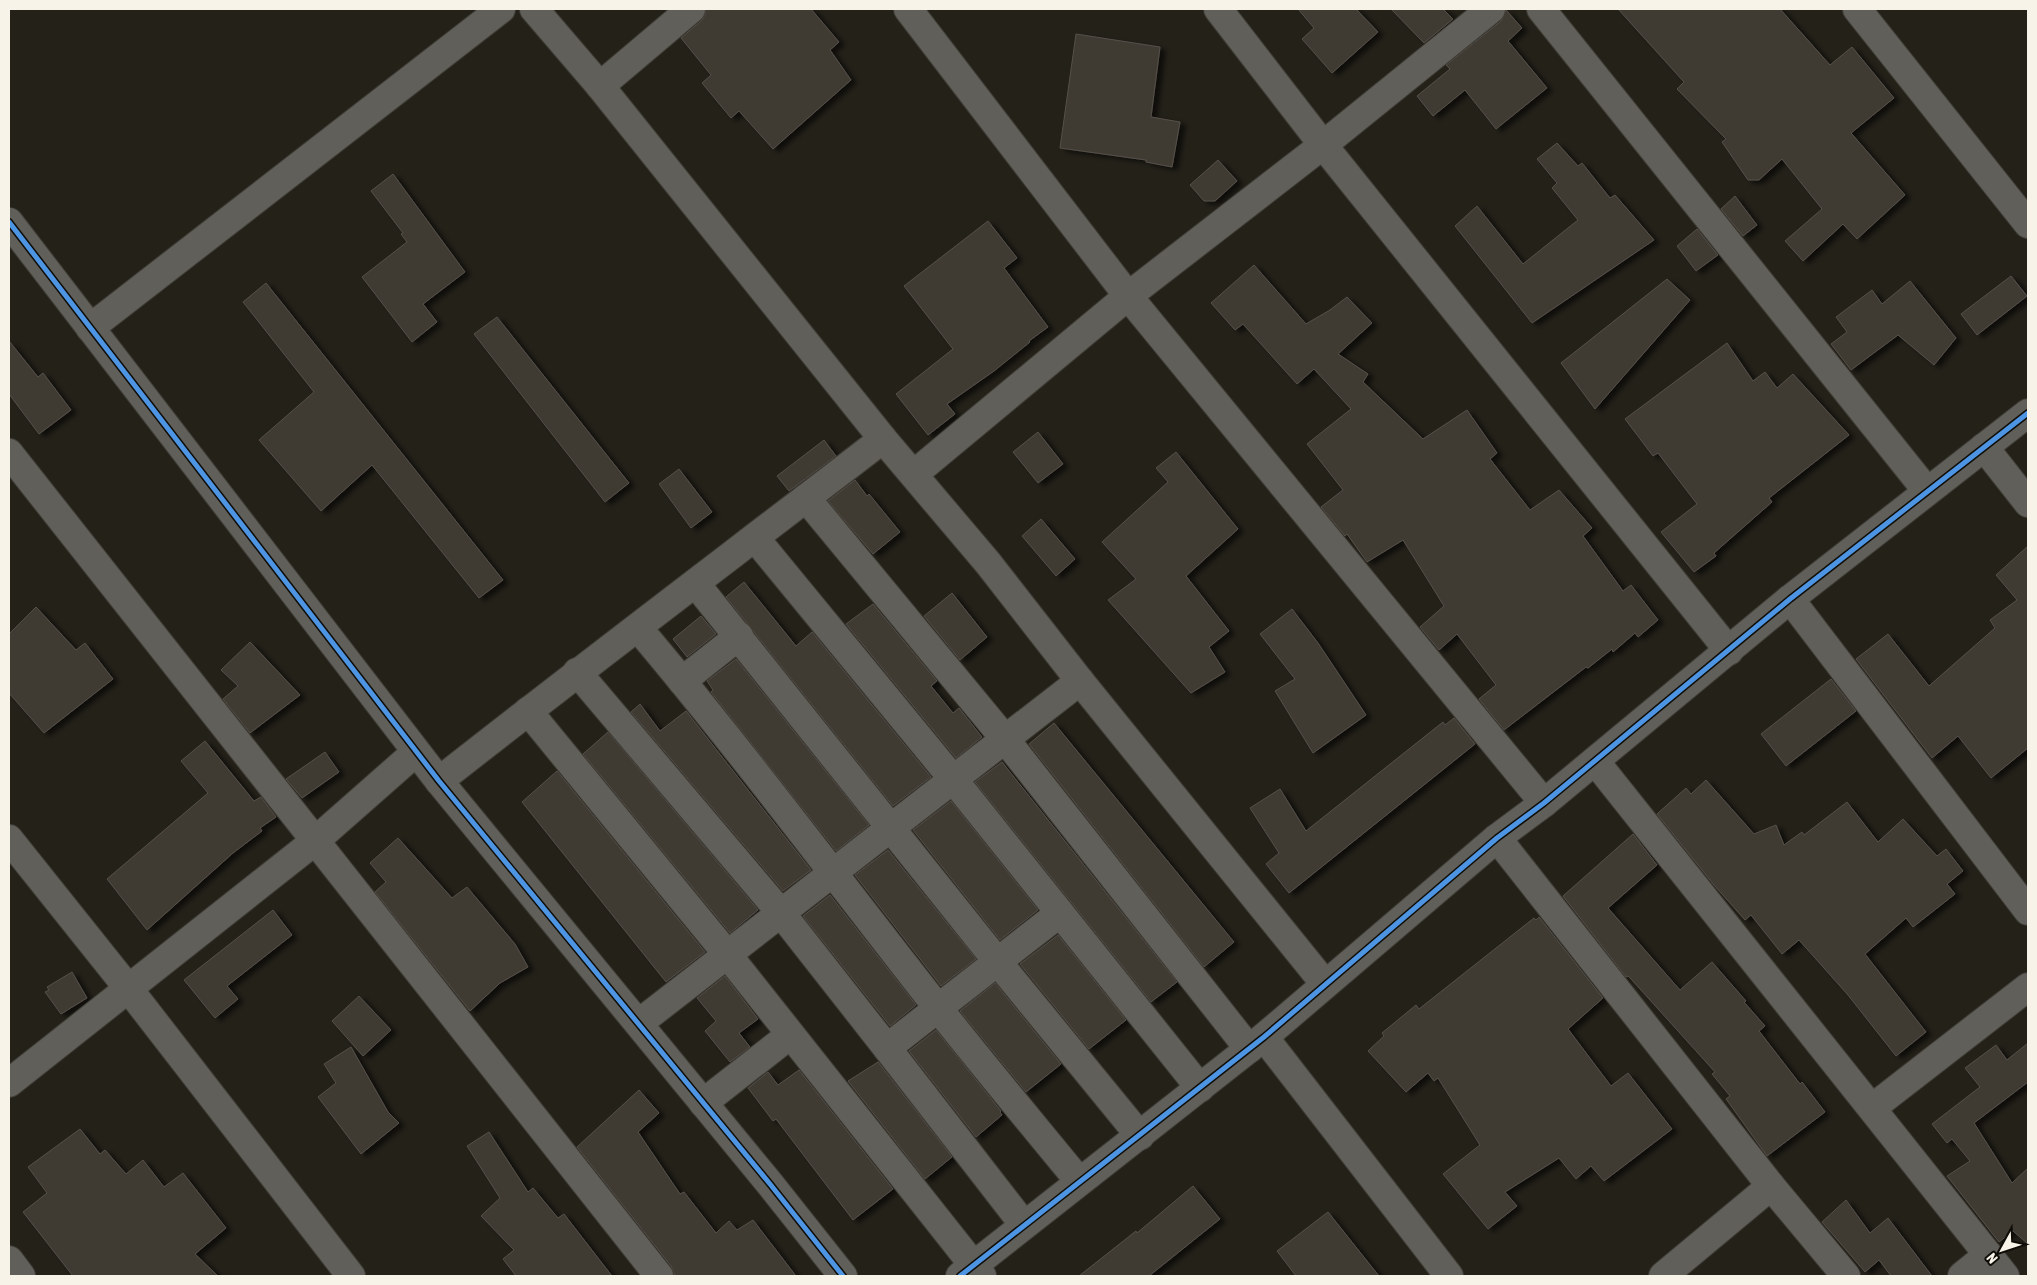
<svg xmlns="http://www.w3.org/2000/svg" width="2037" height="1285" font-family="'Asap Condensed',sans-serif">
	<defs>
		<filter id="shadow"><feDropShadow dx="5.5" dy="3" stdDeviation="2.5" flood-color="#0009"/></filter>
	</defs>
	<rect width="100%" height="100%" fill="#242119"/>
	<!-- building -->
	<g fill="#403a33" stroke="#55504a" filter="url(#shadow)">
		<polygon points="706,9 811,9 839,42 830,50 851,80 773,149 739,111 731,118 702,83 711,75 681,38 701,21 705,15"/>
		<polygon points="1298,9 1356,9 1378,32 1332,73 1302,39 1314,28"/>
		<polygon points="1391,9 1443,9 1453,19 1424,43"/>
		<polygon points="1618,9 1780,9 1830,65 1852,47 1894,98 1851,133 1905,195 1857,239 1843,224 1803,261 1785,241 1822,209 1782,159 1759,180 1748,180 1722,142 1726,139 1677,89 1684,82"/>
		<polygon points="1506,10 1522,28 1508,41 1547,88 1496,129 1465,90 1433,116 1417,96 1450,69 1446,65 1501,21"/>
		<polygon points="1076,34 1160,47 1151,117 1180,122 1172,167 1146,162 1146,160 1060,148"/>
		<polygon points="1557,143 1578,166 1582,163 1610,198 1615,195 1654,240 1532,323 1455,226 1477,206 1523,264 1578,220 1552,188 1557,183 1537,159"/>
		<polygon points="1218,160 1237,181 1215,201 1204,201 1190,185"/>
		<polygon points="393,174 465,272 423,304 437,322 412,342 362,277 407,242 401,234 403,233 371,191"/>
		<polygon points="1735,196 1757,225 1743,236 1721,209"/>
		<polygon points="988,221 1017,258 1004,268 1048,327 1029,341 1030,342 994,371 947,404 955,414 928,435 896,394 953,349 904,286"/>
		<polygon points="1697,229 1718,255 1696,271 1677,246"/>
		<polygon points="1254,265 1306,324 1330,310 1347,297 1372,323 1338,354 1368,374 1363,382 1423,439 1467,410 1497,453 1490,459 1530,510 1559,490 1592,528 1583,536 1623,591 1631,585 1658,620 1638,637 1635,633 1613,652 1612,649 1588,668 1586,667 1504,730 1479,699 1496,685 1457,634 1439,650 1420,627 1444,606 1403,540 1367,562 1347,534 1345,536 1321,507 1343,490 1307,444 1351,409 1314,369 1297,384 1243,324 1235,330 1211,303"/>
		<polygon points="2011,276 2027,296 1977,335 1961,314"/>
		<polygon points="1667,279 1690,300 1595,409 1561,363"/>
		<polygon points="1910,281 1956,338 1934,365 1898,335 1851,370 1831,344 1847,332 1836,317 1872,290 1882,304"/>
		<polygon points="266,283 503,580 479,598 372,465 321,511 259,440 314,392 243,302"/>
		<polygon points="497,317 629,483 605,502 474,334"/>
		<polygon points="9,341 38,377 43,373 71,410 39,434 9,394"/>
		<polygon points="1727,343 1753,381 1765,372 1777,388 1793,374 1849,435 1769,498 1772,502 1714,553 1716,556 1694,572 1661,532 1697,504 1658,453 1653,456 1625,419"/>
		<polygon points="1038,432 1063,464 1038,483 1013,452"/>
		<polygon points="824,440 836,456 789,491 777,476"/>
		<polygon points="1176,452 1238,529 1186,576 1229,631 1209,647 1225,672 1191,693 1108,600 1136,579 1102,542 1168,482 1156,468"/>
		<polygon points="679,469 712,512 691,528 659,484"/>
		<polygon points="855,480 867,496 869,494 900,532 873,554 828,501"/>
		<polygon points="1041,519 1075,559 1056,576 1022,536"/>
		<polygon points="2028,546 2028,748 1991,778 1958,736 1932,758 1856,659 1888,634 1929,686 1995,628 1990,620 2017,600 1996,575"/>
		<polygon points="744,582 796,646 812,632 931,777 893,806 726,597"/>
		<polygon points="952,593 987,637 960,660 924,616"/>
		<polygon points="873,604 937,681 931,686 953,713 959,708 982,737 956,758 846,624"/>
		<polygon points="36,607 76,650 85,643 113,679 44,733 9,693 9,634"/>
		<polygon points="1292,609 1318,643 1366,715 1313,753 1275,691 1295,679 1260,634"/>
		<polygon points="701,616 716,634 687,657 673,639"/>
		<polygon points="250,642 300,695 250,733 223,699 238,686 221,670"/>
		<polygon points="736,659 869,825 836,851 711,692 713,690 707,681"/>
		<polygon points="1831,679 1856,711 1786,766 1761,734"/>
		<polygon points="640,704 660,731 686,711 811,870 783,891 631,712"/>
		<polygon points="1454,718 1475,744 1289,893 1266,864 1279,853 1250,808 1280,789 1306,831 1443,722 1445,725"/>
		<polygon points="1054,723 1234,942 1204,967 1029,744"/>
		<polygon points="608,732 758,910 730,933 583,754"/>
		<polygon points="205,741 254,801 261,797 276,817 260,828 262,831 233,853 147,930 107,879 208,793 181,761"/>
		<polygon points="325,752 339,772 302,798 286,779"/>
		<polygon points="1002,762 1177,982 1151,1002 975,782"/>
		<polygon points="557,771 705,952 666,982 522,802"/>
		<polygon points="1706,780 1754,834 1776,825 1784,845 1802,832 1804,835 1847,802 1878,842 1903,819 1937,856 1946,849 1963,871 1947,884 1955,894 1913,927 1906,918 1865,954 1926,1032 1896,1056 1848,995 1799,940 1782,954 1751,915 1745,920 1714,885 1657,814 1686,788 1691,794"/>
		<polygon points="951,801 1038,910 1000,940 913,830"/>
		<polygon points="1633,834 1657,865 1608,908 1680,990 1712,962 1746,1001 1744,1002 1765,1026 1759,1031 1800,1084 1802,1082 1825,1112 1767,1156 1726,1099 1730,1096 1712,1074 1715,1072 1631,979 1628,976 1626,977 1563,896"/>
		<polygon points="398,838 452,898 467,887 515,944 528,967 500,983 470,1011 375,892 386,882 370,863"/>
		<polygon points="888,850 976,959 941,986 855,875"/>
		<polygon points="830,895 916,1005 890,1026 803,916"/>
		<polygon points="273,910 292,935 227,986 238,999 215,1018 184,980"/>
		<polygon points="1539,917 1603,998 1568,1029 1611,1086 1628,1073 1672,1129 1604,1181 1591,1166 1576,1179 1559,1158 1505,1192 1517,1206 1488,1229 1443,1174 1480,1145 1438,1078 1434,1081 1428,1073 1406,1092 1368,1051 1384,1036 1382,1033 1416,1005 1419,1009 1534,918 1536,920"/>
		<polygon points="1058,935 1126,1020 1089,1049 1020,964"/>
		<polygon points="72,972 87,998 61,1014 45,992 49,990 47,987"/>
		<polygon points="725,976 758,1019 739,1033 750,1047 730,1062 705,1031 716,1021 697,998"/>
		<polygon points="995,983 1061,1064 1026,1092 960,1011"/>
		<polygon points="359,996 391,1030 363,1056 332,1021"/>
		<polygon points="936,1030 1001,1111 1000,1112 1002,1115 976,1137 909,1051"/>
		<polygon points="2028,1043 2028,1082 1974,1123 2012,1183 2028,1168 2028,1244 2013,1231 1999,1242 1947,1176 1970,1161 1952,1139 1947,1143 1932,1124 1980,1087 1965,1068 1996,1045 2007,1060"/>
		<polygon points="351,1047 388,1112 399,1123 361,1154 318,1097 336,1083 324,1064"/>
		<polygon points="878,1062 952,1157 925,1179 848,1081"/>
		<polygon points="799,1070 893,1189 853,1220 776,1119 773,1121 748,1088 768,1072 778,1085"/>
		<polygon points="639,1090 659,1113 638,1132 680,1194 684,1192 716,1233 729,1221 737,1230 753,1220 796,1276 675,1276 671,1266 577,1147"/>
		<polygon points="80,1129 100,1154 105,1150 126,1174 143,1160 164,1187 183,1173 226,1228 195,1254 218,1276 73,1276 23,1212 47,1193 28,1167"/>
		<polygon points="489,1132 528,1192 533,1188 558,1218 564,1214 612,1276 516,1276 503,1259 514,1250 481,1216 500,1198 467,1146"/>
		<polygon points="1193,1186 1220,1219 1149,1276 1079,1276 1136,1231 1137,1233"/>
		<polygon points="1846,1200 1870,1233 1888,1218 1932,1276 1891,1276 1879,1260 1865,1272 1822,1222"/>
		<polygon points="1328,1212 1379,1276 1296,1276 1277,1251"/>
	</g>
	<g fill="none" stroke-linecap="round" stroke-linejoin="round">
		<defs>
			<g id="street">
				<polyline points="534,9 600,86 883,439 988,563 1080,681 1325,984"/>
				<polyline points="908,9 1128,296 1544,803"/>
				<polyline points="1218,9 1323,145 1729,651"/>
				<polyline points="1541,9 1927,491"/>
				<polyline points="1857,9 2028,224"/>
				<polyline points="600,86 691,9"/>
				<polyline points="9,222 439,781 770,1184 843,1276"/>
				<polyline points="90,328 501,9"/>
				<polyline points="1984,447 2028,503"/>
				<polyline points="9,453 659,1276"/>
				<polyline points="914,474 1128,296 1323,145 1491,9"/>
				<polyline points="806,498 1005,739 1249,1049"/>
				<polyline points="755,538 953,779 1200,1088"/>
				<polyline points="696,584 997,961 1140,1136"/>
				<polyline points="1790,599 2028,911"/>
				<path d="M638,628C742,751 838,881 938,1008C984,1066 1032,1124 1079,1181"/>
				<polyline points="577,672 781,913 887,1048"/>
				<polyline points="682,681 739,636"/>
				<polyline points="528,711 727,954 982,1276"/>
				<polyline points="1595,761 2005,1276"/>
				<path d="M439,781C586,665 735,553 883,439"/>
				<polyline points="1497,838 1771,1186 1846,1276"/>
				<polyline points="9,839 128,988 351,1276"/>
				<polyline points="639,1023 1080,681"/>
				<polyline points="9,1083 315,841 416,752"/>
				<polyline points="703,1103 790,1035"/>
				<polyline points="1872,1108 2028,987"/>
				<polyline points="1024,1225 887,1048 1060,913"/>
				<polyline points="9,1260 21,1276"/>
				<polyline points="1663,1276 1771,1186"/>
				<polyline points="1962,1276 1988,1255"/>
			</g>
			<g id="secondary">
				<polyline points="1264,1037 1449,1276"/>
				<polyline points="960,1276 1264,1037 1497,838 1544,803 1790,599 2028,413"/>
			</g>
		</defs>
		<!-- street casing -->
		<use href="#street" stroke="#3f3d36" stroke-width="30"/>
		<!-- secondary casing -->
		<use href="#secondary" stroke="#3f3d36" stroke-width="30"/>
		<!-- street -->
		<use href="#street" stroke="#615f59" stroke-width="28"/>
		<!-- secondary -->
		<use href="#secondary" stroke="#615f59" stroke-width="28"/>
		<defs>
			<g id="cycleway">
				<polyline points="9,222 439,781 770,1184 843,1276"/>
				<polyline points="960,1276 1264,1037 1497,838 1544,803 1790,599 2028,413"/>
			</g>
		</defs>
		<!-- cycleway casing -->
		<use href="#cycleway" stroke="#0f0d07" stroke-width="8"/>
		<!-- cycleway -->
		<use href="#cycleway" stroke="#4d94e3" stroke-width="5"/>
	</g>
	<!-- border -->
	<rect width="2037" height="1285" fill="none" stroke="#f7f3e9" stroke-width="20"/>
	<!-- north arrow -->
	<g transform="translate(2002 1250) rotate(230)" stroke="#0f0d07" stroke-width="4" paint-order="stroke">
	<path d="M0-4L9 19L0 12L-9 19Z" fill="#f7f3e9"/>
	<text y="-8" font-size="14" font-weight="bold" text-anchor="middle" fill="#f7f3e9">N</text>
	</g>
</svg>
